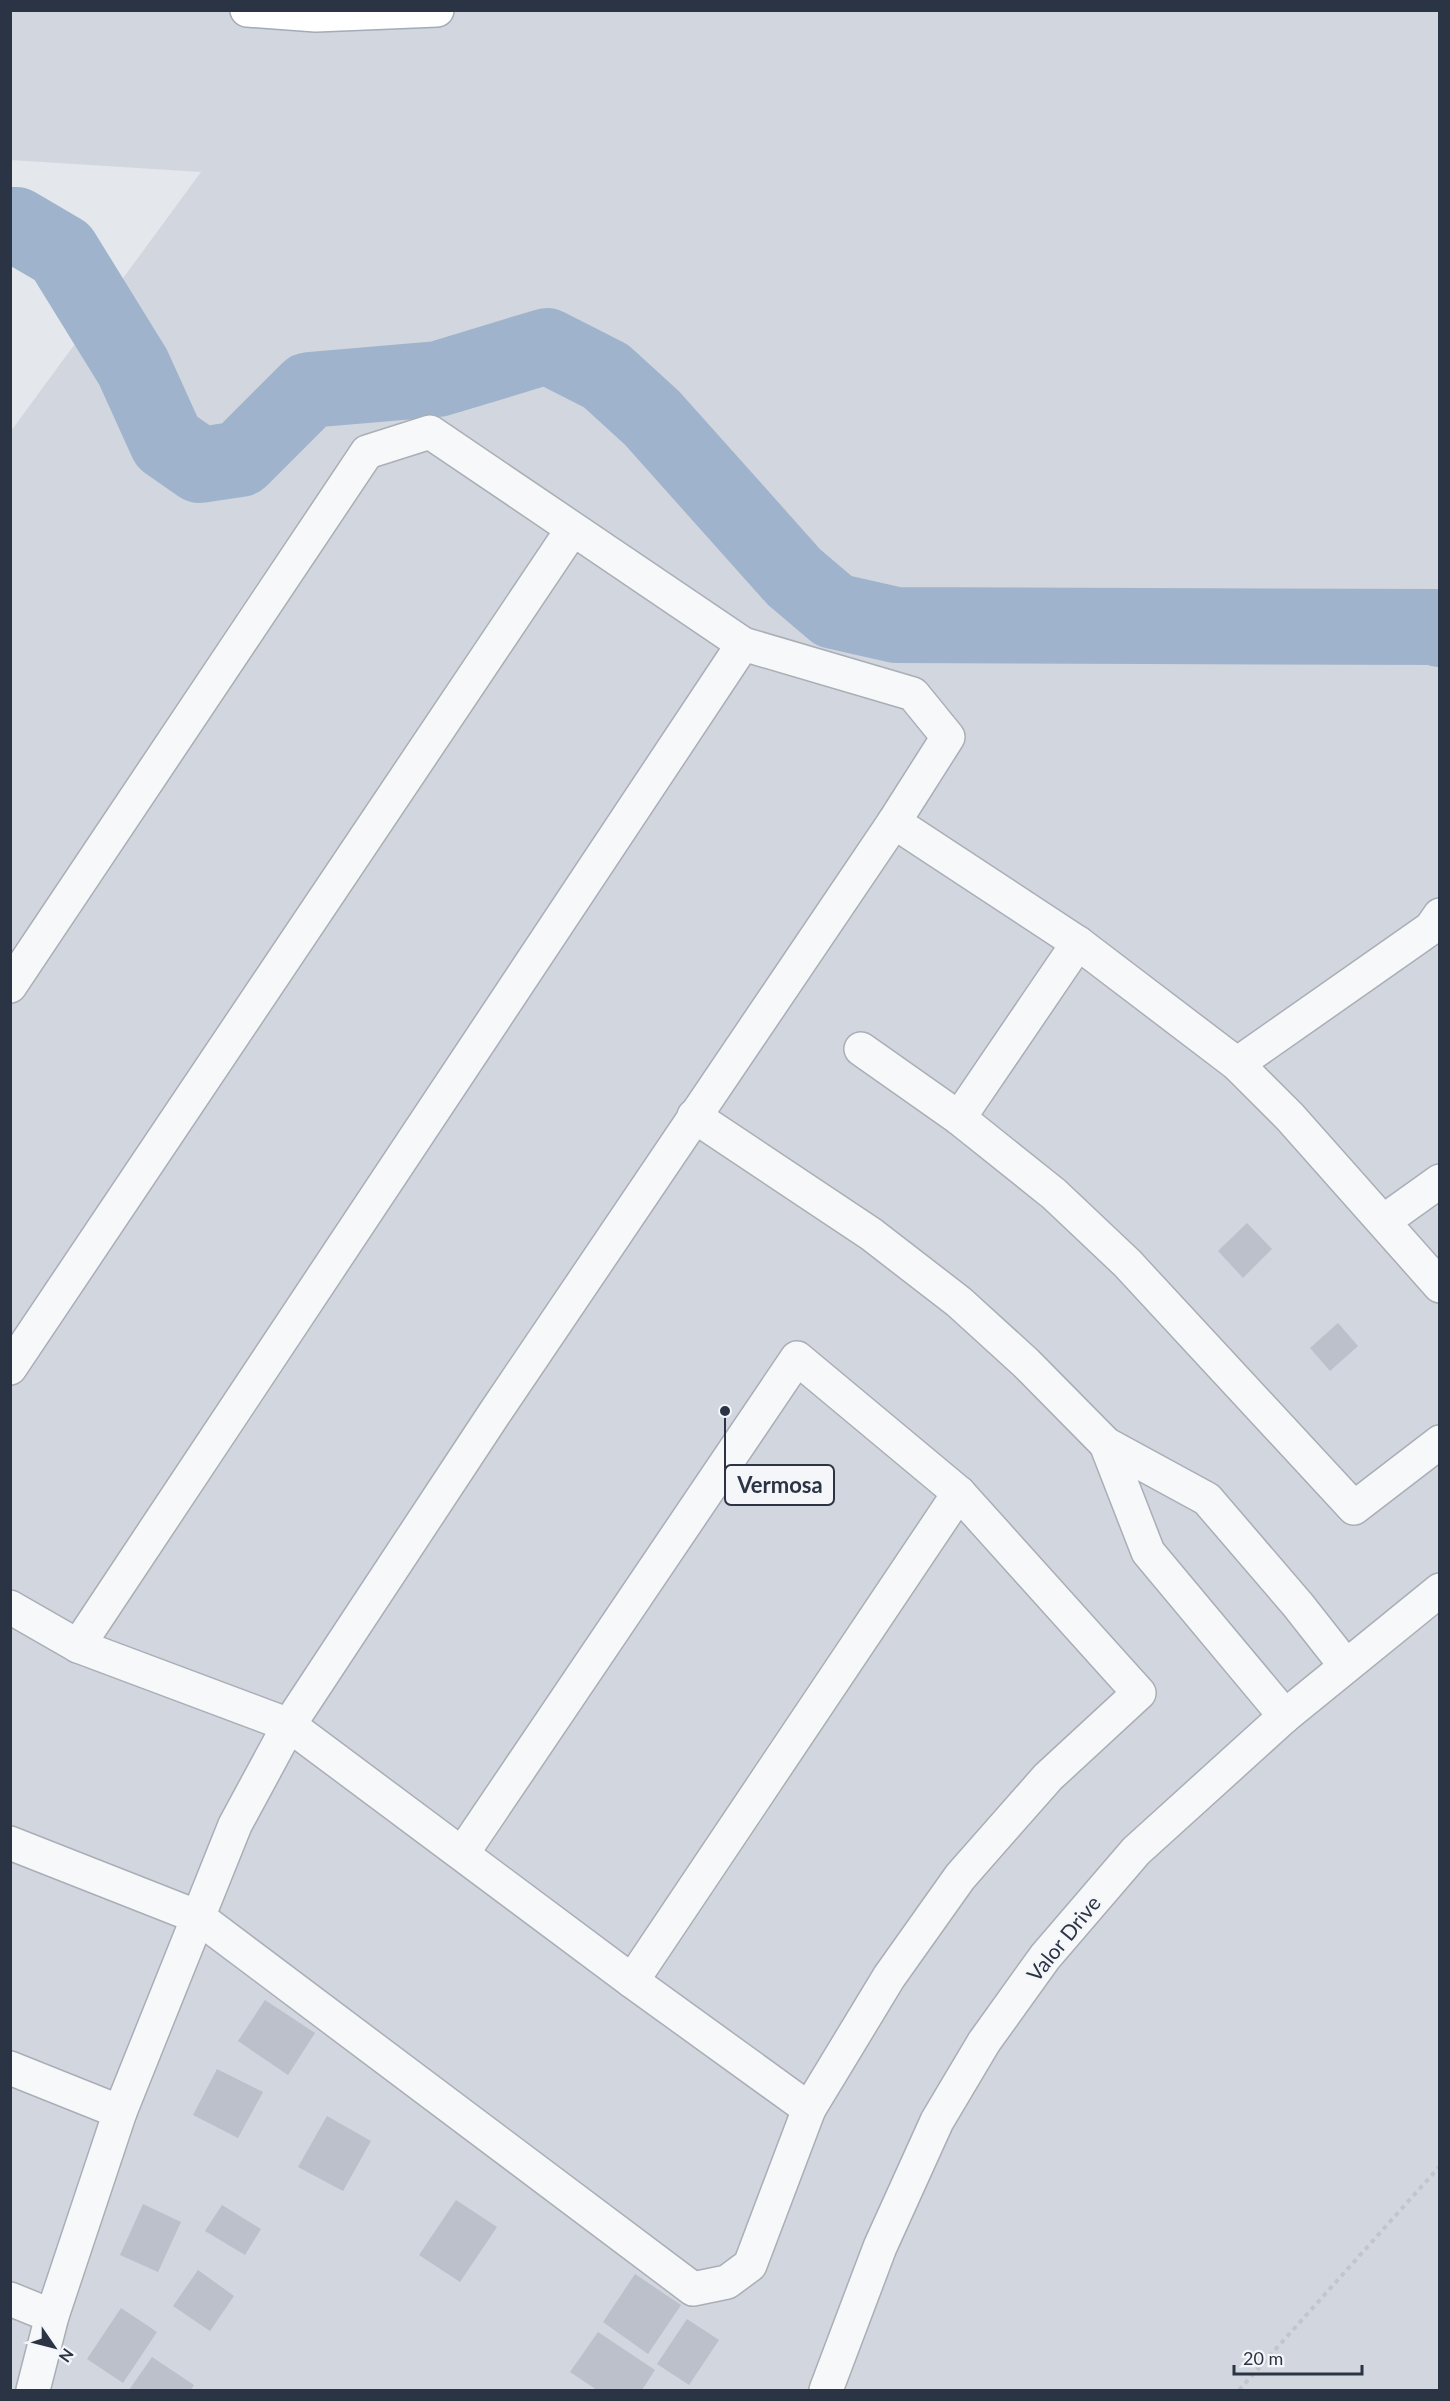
<svg xmlns="http://www.w3.org/2000/svg" width="1450" height="2401" font-family="Lato,sans-serif">
	<rect width="100%" height="100%" fill="#e4e7ec"/>
	<!-- built -->
	<polygon fill="#d2d6de" points="11,11 1439,11 1439,2390 11,2390 11,431 201,172 11,160"/>
	<g fill="none" stroke-linecap="round" stroke-linejoin="round">
		<!-- river -->
		<polyline stroke="#9fb4cc" stroke-width="76" points="10,225 16,225 62,252 133,367 167,442 200,465 240,459 309,390 438,379 547,346 606,376 652,418 794,577 834,611 896,625 1436,627 1440,629"/>
	</g>
	<!-- building -->
	<g fill="#bbc0ca">
		<polygon points="1247,1223 1272,1249 1243,1278 1218,1251"/>
		<polygon points="1338,1323 1358,1346 1330,1371 1310,1348"/>
		<polygon points="265,2000 315,2033 288,2075 238,2041"/>
		<polygon points="217,2069 263,2092 238,2138 193,2115"/>
		<polygon points="327,2116 371,2141 343,2191 298,2167"/>
		<polygon points="456,2200 497,2227 460,2282 419,2255"/>
		<polygon points="143,2204 181,2222 158,2272 120,2255"/>
		<polygon points="222,2205 261,2229 245,2255 205,2231"/>
		<polygon points="198,2270 234,2296 210,2331 173,2306"/>
		<polygon points="635,2274 681,2305 648,2354 603,2322"/>
		<polygon points="121,2308 157,2332 123,2383 87,2359"/>
		<polygon points="687,2319 719,2340 689,2385 657,2364"/>
		<polygon points="598,2332 655,2370 642,2390 597,2390 570,2372"/>
		<polygon points="152,2357 194,2385 191,2390 129,2390"/>
	</g>
	<g fill="none" stroke-linecap="round" stroke-linejoin="round">
		<defs>
			<g id="minor">
				<polyline points="10,986 367,452 430,432 743,644 913,694 948,737 894,822 1078,943 1237,1064 1290,1117 1440,1286"/>
				<polyline points="861,1049 959,1118 1054,1194 1127,1263 1354,1508 1440,1442"/>
				<polyline points="1237,1064 1431,928 1440,915"/>
				<polyline points="694,1116 871,1234 959,1302 1026,1363 1106,1444 1207,1499 1298,1605 1346,1666"/>
				<polyline points="959,1118 1078,943"/>
				<polyline points="1384,1221 1440,1181"/>
				<polyline points="10,1368 572,530"/>
				<polyline points="1106,1444 1148,1552 1285,1716"/>
				<polyline points="10,1607 78,1646 289,1725 632,1981 809,2109 889,1977 960,1877 1048,1777 1139,1693 959,1493 797,1358 462,1854"/>
				<polyline points="78,1646 743,644"/>
				<polyline points="10,1843 198,1917 693,2289 727,2282 750,2265 809,2109"/>
				<polyline points="632,1981 959,1493"/>
				<polyline points="10,2068 120,2112"/>
				<polyline points="10,2299 52,2316"/>
				<polyline points="33,2390 52,2316 120,2112 235,1825 289,1725 494,1414 894,822"/>
				<polyline points="826,2390 880,2247 937,2121 984,2042 1045,1957 1136,1851 1285,1716 1440,1590"/>
			</g>
			<polyline id="major" points="247,10 316,15 437,10"/>
		</defs>
		<!-- minor casing -->
		<use href="#minor" stroke="#a9aeb7" stroke-width="36"/>
		<!-- major casing -->
		<use href="#major" stroke="#a3abb8" stroke-width="36"/>
		<!-- path -->
		<polyline stroke="#c2c5cb" stroke-width="4" stroke-dasharray="4.5 4.5" stroke-linecap="butt" points="1239,2390 1440,2166"/>
		<!-- minor -->
		<use href="#minor" stroke="#f7f8fa" stroke-width="33"/>
		<!-- major -->
		<use href="#major" stroke="#fff" stroke-width="33"/>
	</g>
	<g text-anchor="middle" dominant-baseline="central" stroke-width="4.5" stroke-linejoin="round" paint-order="stroke">
		<!-- street labels -->
		<g font-size="21" fill="#2b3445" stroke="#f4f6f9">
			<text transform="translate(1063 1938) rotate(-51)">Valor Drive</text>
		</g>
	</g>
	<!-- callouts -->
	<path fill="none" stroke="#2b3445" stroke-width="2" d="M725 1411L725 1485"/>
	<circle fill="#2b3445" stroke="#f4f6f9" stroke-width="2" cx="725" cy="1411" r="6"/>
	<rect fill="#f4f6f9" stroke="#2b3445" stroke-width="2" x="725" y="1465" width="109" height="40" rx="6"/>
	<g font-size="22" text-anchor="middle" font-weight="bold" fill="#2b3445">
		<text x="780" y="1493">Vermosa</text>
	</g>
	<!-- border -->
	<rect width="1450" height="2401" fill="none" stroke="#2b3445" stroke-width="24"/>
	<!-- north arrow -->
	<g transform="translate(54 2347) rotate(125)" stroke="#f4f6f9" stroke-width="4.5" paint-order="stroke">
	<path d="M0-4.5L10 22L0 15L-10 22Z" fill="#2b3445"/>
	<text y="-9" font-size="16" font-weight="bold" text-anchor="middle" fill="#2b3445">N</text>
	</g>
	<!-- scale -->
	<path d="M1234 2365v9h128v-9" fill="none" stroke="#2b3445" stroke-width="3"/>
	<text x="1243" y="2365" font-size="18" fill="#2b3445" stroke="#f4f6f9" stroke-width="4.5" paint-order="stroke">20 m</text>
</svg>
